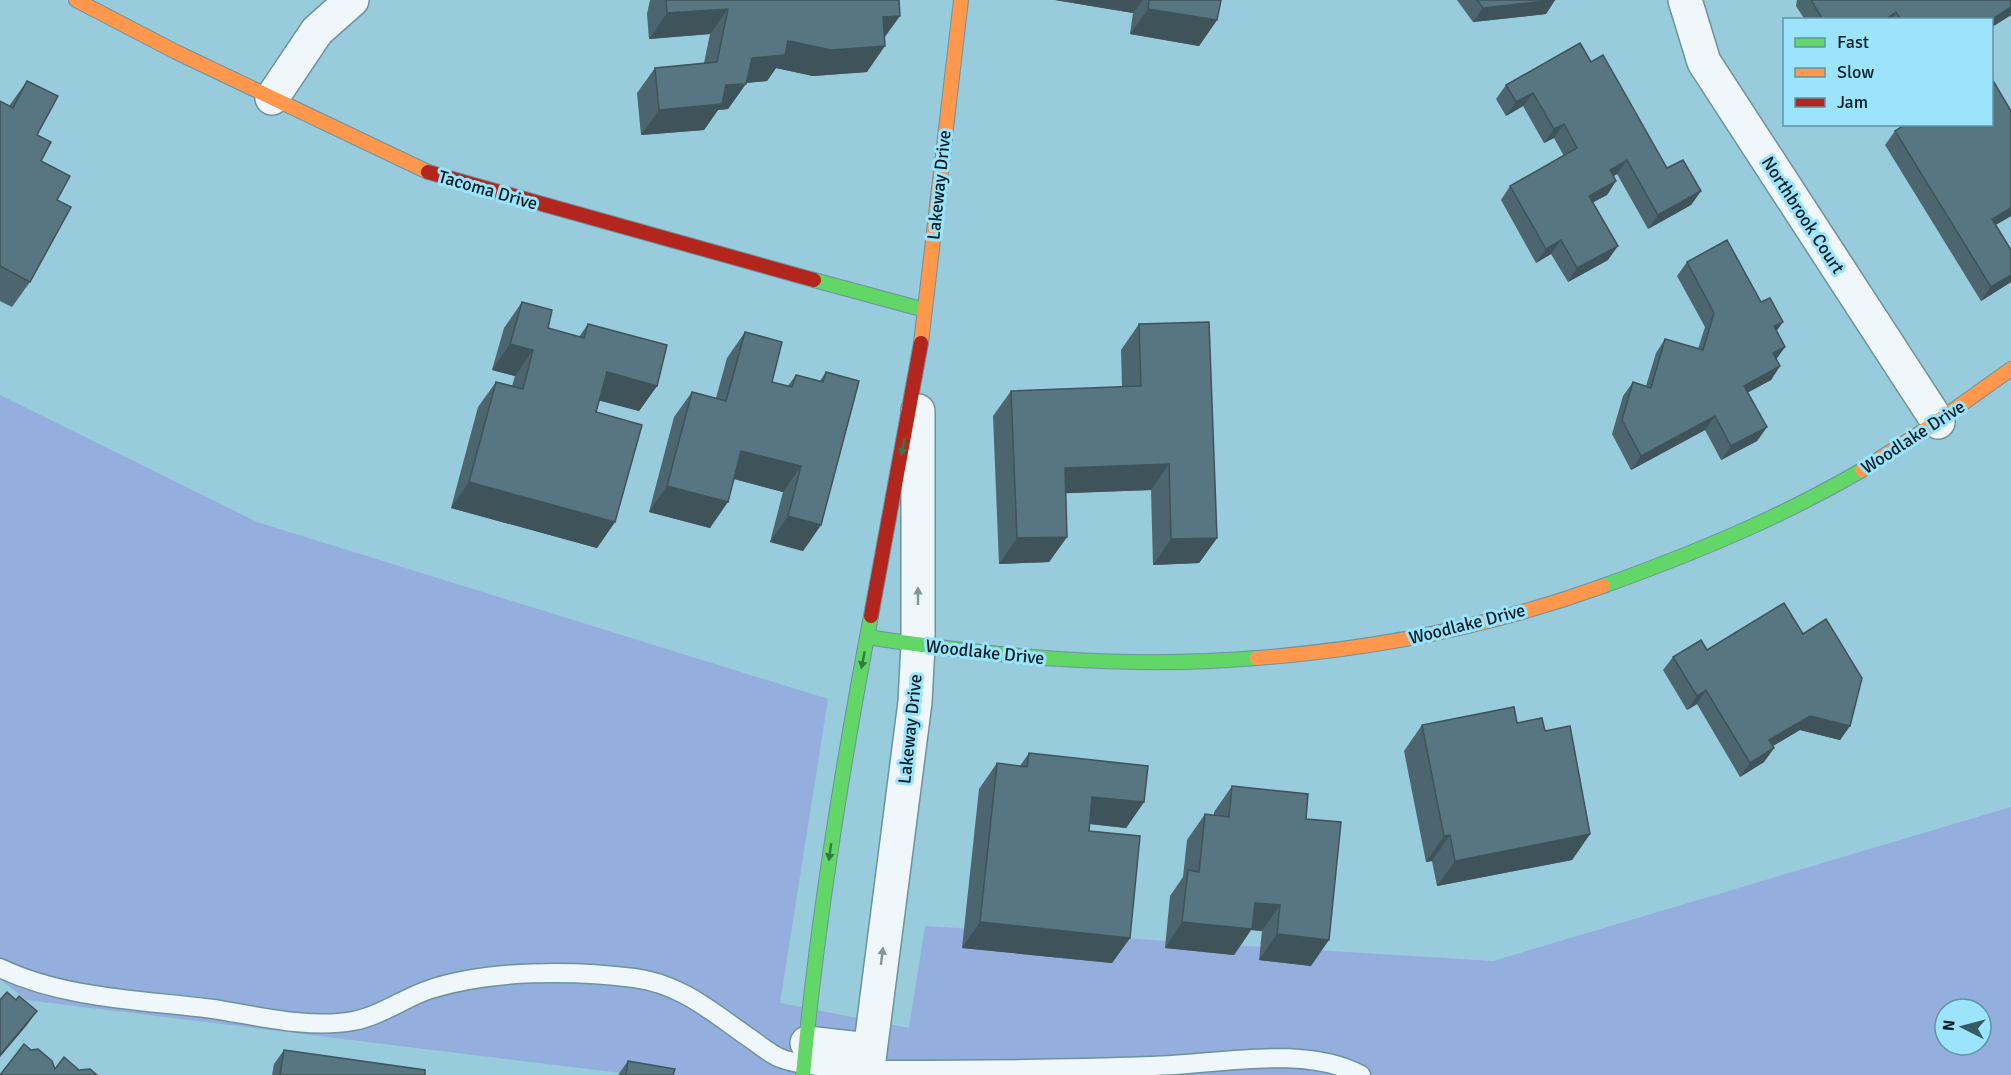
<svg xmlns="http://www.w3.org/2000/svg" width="2011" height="1075" font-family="Signika,sans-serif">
	<rect width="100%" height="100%" fill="#98cbdb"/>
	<!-- green -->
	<path fill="#94aede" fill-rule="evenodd" d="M0,395L257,522L828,699L780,1003L909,1028L925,926L1493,961L2011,807V1075H637L26,1000L0,979ZM1945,1009H1981V1045H1945Z"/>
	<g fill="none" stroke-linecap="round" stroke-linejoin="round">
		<defs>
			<path id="lane" d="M0,968C65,999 143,1000 213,1009C258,1016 309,1029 353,1021C381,1016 405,997 431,989C490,970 573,970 634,978C682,984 713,1013 751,1039C760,1045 770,1054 780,1058C805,1068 864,1070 892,1070C979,1070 1066,1069 1153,1066C1216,1065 1303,1044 1361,1075"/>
			<g id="street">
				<polyline points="1685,0 1704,62 1938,422"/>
				<polyline points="272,98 317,31 352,0"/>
				<polyline points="807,1043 869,1050"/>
				<polyline points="867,1075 915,702 918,645 918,411"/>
			</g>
			<g id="fast">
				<polyline points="814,280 925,310"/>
				<path d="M1603,586C1692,554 1780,518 1862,470"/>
				<path d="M867,637C997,657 1125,669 1257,658"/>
				<path d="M803,1075C817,921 842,768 871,616"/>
			</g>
			<g id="slow">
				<polyline points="76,0 176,52 428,172"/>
				<polyline points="921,343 961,0"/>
				<polyline points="1862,470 1934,424 2011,369"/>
				<path d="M1257,658C1373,649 1493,626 1603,586"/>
			</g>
			<g id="jam">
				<polyline points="428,172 814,280"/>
				<polyline points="871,616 921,343"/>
			</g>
		</defs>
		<!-- lane casing -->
		<use href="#lane" stroke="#6d929d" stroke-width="21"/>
		<!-- street casing -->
		<use href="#street" stroke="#6d929d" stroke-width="36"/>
		<!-- fast casing -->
		<use href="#fast" stroke="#6d929d" stroke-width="16"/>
		<!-- slow casing -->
		<use href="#slow" stroke="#6d929d" stroke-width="16"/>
		<!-- jam casing -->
		<use href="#jam" stroke="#6d929d" stroke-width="16"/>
		<!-- lane -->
		<use href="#lane" stroke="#f0f7fa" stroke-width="18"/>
		<!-- street -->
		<use href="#street" stroke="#f0f7fa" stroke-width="33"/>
		<!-- fast -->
		<use href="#fast" stroke="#63d668" stroke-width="14"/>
		<!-- slow -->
		<use href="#slow" stroke="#ff974d" stroke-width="14"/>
		<!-- jam -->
		<use href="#jam" stroke="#b3261e" stroke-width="14"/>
	</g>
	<!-- wall -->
	<g fill="#4c656f">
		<polygon points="650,0 899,0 884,38 867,72 813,76 776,68 767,81 746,83 728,109 718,110 704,130 641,135 637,93 655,68 704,63 710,34 649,39 647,14"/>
		<polygon points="1055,0 1221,0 1217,20 1199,46 1130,34 1133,13"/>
		<polygon points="1457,0 1555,0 1546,14 1473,22"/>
		<polygon points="1797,0 2011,0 2011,15 1992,27 1992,20 1805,20 1796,6"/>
		<polygon points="1591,62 1667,168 1701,191 1691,205 1648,229 1617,174 1614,176 1616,181 1607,195 1593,202 1608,260 1568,282 1551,254 1536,263 1501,200 1510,186 1564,156 1554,138 1544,143 1523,106 1506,116 1496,99 1506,85"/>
		<polygon points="27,81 41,161 57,200 30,282 12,307 0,301 0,101 9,106"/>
		<polygon points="2011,111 2011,216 1995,225 2011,282 1981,301 1885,145 1895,131"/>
		<polygon points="1687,262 1777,331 1785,347 1776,359 1780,366 1771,380 1748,392 1767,427 1757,441 1721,460 1705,430 1631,470 1612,434 1623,396 1633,382 1646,386 1656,353 1665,339 1698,349 1705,327 1677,276"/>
		<polygon points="522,302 548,328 579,337 588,324 657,386 639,411 600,400 596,412 615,522 597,548 451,508 478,407 496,382 512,386 515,376 492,370 504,328"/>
		<polygon points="1139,324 1217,538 1199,563 1153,565 1151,490 1066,493 1067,537 1049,562 999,564 993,416 1011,391 1122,387 1121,350"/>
		<polygon points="745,332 772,382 788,386 796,375 820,381 826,372 821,525 803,551 770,542 783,492 734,479 710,528 649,512 674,417 692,392 716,398 727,358"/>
		<polygon points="1707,650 1850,726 1840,740 1800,730 1773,746 1774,748 1764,762 1740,777 1697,704 1687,710 1663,670 1673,657"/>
		<polygon points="1517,723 1545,731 1590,834 1572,860 1437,886 1432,861 1426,862 1404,751 1422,725"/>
		<polygon points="1029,753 1144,802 1126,828 1089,824 1089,831 1130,938 1112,963 962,948 979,789 997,763 1020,766"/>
		<polygon points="1232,786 1306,819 1311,966 1259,960 1262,931 1251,930 1234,955 1165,948 1170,896 1183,877 1187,840 1205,814 1214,815 1214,812"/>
		<polygon points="284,1050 425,1075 272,1075 274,1064"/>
		<polygon points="628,1061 673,1075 618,1075"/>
	</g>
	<!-- shaded-wall -->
	<g fill="#3e535a">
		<polygon points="1055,0 1143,0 1133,13"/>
		<polygon points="1555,0 1546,14 1473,22 1483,8"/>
		<polygon points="2011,7 2011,15 1992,27 1992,20"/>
		<polygon points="728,9 710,34 649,39 667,13"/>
		<polygon points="1148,9 1217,20 1199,46 1130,34"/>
		<polygon points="1896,12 1891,20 1885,20"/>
		<polygon points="900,16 882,41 883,17"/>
		<polygon points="788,41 885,46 867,72 813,76 776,68 767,81 734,84 752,58"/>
		<polygon points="746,84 728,109 718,110 704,130 641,135 659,110 726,85"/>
		<polygon points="1533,93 1523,106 1506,116 1516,102"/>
		<polygon points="1564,124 1554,138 1544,143 1554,129"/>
		<polygon points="1627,160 1617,174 1600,183 1610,170"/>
		<polygon points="1616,181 1607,195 1579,210 1589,196"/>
		<polygon points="1701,191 1691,205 1648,229 1658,215"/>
		<polygon points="2011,208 2011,216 1982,233 1992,219"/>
		<polygon points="1561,240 1551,254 1536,263 1546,249"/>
		<polygon points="1618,246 1608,260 1568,282 1577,268"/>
		<polygon points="2011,275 2011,282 1981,301 1991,287"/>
		<polygon points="1783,322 1773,336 1774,326"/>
		<polygon points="510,344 533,350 515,376 492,370"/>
		<polygon points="1785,347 1775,361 1773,353"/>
		<polygon points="1780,366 1771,380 1734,400 1744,386"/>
		<polygon points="607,372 657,386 639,411 589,398"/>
		<polygon points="1715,416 1705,430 1631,470 1641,456"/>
		<polygon points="1767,427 1757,441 1721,460 1731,446"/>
		<polygon points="741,451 801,466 783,492 723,476"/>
		<polygon points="1169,464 1151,490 1047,494 1065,468"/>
		<polygon points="469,482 615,522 597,548 451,508"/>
		<polygon points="667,486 728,502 710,528 649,512"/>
		<polygon points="788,516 821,525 803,551 770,542"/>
		<polygon points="1067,537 1049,562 999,564 1017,538"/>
		<polygon points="1217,538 1199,563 1153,565 1171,539"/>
		<polygon points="1706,690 1697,704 1687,710 1697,696"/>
		<polygon points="1810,716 1850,726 1840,740 1800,730 1759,754 1769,740"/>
		<polygon points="1774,748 1764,762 1740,777 1750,763"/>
		<polygon points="1092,797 1144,802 1126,828 1074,822"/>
		<polygon points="1590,834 1572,860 1437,886 1455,861"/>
		<polygon points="1450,835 1432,861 1426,862 1444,836"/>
		<polygon points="1255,903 1280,905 1262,931 1251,930 1234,955 1165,948 1182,922"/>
		<polygon points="980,922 1130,938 1112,963 962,948"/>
		<polygon points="1277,934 1329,940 1311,966 1259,960"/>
		<polygon points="37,1011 27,1025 0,1057 0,1055"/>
	</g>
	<!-- building -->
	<g fill="#587681" stroke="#3e535a" stroke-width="1.5">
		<polygon points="666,0 899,0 900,16 883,17 885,46 831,50 788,41 785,55 752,58 746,84 726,85 722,104 659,110 655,68 717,62 728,9 667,13"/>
		<polygon points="1149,0 1221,0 1217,20 1148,9"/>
		<polygon points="1477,0 1555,0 1483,8"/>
		<polygon points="1811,0 2011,0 2011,7 1991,20 1901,20 1896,12 1885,20 1823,20"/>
		<polygon points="1580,43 1591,62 1603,55 1667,168 1683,160 1701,191 1658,215 1627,160 1610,170 1616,181 1589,196 1618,246 1577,268 1561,240 1546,249 1510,186 1577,148 1564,124 1554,129 1533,93 1516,102 1506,85"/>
		<polygon points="1992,79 2011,111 2011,208 1992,219 2011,250 2011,275 1991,287 1895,131 1906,124 1992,124"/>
		<polygon points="27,81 58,96 37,135 51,142 41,161 70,176 57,200 71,207 30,282 0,266 0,101 13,108"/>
		<polygon points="1727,240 1761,302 1770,298 1783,322 1774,326 1785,347 1773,353 1780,366 1744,386 1767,427 1731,446 1715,416 1641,456 1622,420 1633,382 1651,388 1665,339 1703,350 1714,313 1687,262"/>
		<polygon points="522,302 552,310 548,328 584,338 588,324 667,345 657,386 607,372 596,412 642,425 615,522 469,482 496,382 523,389 533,350 510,344"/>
		<polygon points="1209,322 1217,538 1171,539 1169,464 1065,468 1067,537 1017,538 1011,391 1141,386 1139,324"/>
		<polygon points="745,332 782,342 772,382 792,387 796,375 823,382 826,372 859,381 821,525 788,516 801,466 741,451 728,502 667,486 692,392 726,401"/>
		<polygon points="1784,603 1803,634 1826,619 1862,678 1850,726 1810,716 1769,740 1774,748 1750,763 1706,690 1697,696 1673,657 1701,640 1707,650"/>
		<polygon points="1514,707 1517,723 1542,718 1545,731 1570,726 1590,834 1455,861 1450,835 1444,836 1422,725"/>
		<polygon points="1029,753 1148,766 1144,802 1092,797 1089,831 1140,836 1130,938 980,922 997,763 1027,767"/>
		<polygon points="1232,786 1308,794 1306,819 1341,822 1329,940 1277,934 1280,905 1255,903 1252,929 1182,922 1188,870 1199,872 1205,814 1229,817"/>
		<polygon points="7,992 16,1000 19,996 37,1011 0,1055 0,1000"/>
		<polygon points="24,1044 31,1050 38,1049 52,1061 55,1069 64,1057 79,1070 90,1069 97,1075 0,1075"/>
		<polygon points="284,1050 425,1070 425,1075 280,1075"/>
		<polygon points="628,1061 675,1069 673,1075 626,1075"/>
	</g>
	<!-- one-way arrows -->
	<defs><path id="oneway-solid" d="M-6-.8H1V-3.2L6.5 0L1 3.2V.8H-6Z" transform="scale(1.5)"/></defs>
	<g fill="#327a47">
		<use href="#oneway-solid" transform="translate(903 447) rotate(101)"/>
		<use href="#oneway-solid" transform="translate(863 660) rotate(101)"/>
		<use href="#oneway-solid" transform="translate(830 852) rotate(98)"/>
	</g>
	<g fill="#84959b">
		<use href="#oneway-solid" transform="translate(918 596) rotate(-90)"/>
		<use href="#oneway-solid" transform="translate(882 956) rotate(-83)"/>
	</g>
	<g text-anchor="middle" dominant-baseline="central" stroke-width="6" stroke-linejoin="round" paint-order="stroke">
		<!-- street labels -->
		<g font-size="18" fill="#011e26" stroke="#9ce4fb">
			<text transform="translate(939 185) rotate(-84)">Lakeway Drive</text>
			<text transform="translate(488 190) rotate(16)">Tacoma Drive</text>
			<text transform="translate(1803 215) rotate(57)">Northbrook Court</text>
			<text transform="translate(1913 437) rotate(-33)">Woodlake Drive</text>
			<text transform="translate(1467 624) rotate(-14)">Woodlake Drive</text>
			<text transform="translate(985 652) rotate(6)">Woodlake Drive</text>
			<text transform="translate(910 729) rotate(-84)">Lakeway Drive</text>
		</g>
	</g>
	<!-- legend -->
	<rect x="1783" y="18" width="210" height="108" fill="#9ce4fb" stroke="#5e95a6" stroke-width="1.5"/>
	<rect x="1795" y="38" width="30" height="9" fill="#63d668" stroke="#5e95a6" stroke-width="1.5"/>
	<text x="1837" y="48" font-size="18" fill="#011e26">Fast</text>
	<rect x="1795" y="68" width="30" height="9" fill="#ff974d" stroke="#5e95a6" stroke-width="1.5"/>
	<text x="1837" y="78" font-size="18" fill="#011e26">Slow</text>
	<rect x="1795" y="98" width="30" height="9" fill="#b3261e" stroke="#5e95a6" stroke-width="1.5"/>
	<text x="1837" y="108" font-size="18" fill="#011e26">Jam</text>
	<!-- north arrow -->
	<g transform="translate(1963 1027) rotate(276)"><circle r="28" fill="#9ce4fb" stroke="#5e95a6" stroke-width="1.5"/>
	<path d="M0-4.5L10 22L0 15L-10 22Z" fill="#365b65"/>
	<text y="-9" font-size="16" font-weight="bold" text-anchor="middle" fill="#011e26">N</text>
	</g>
</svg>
